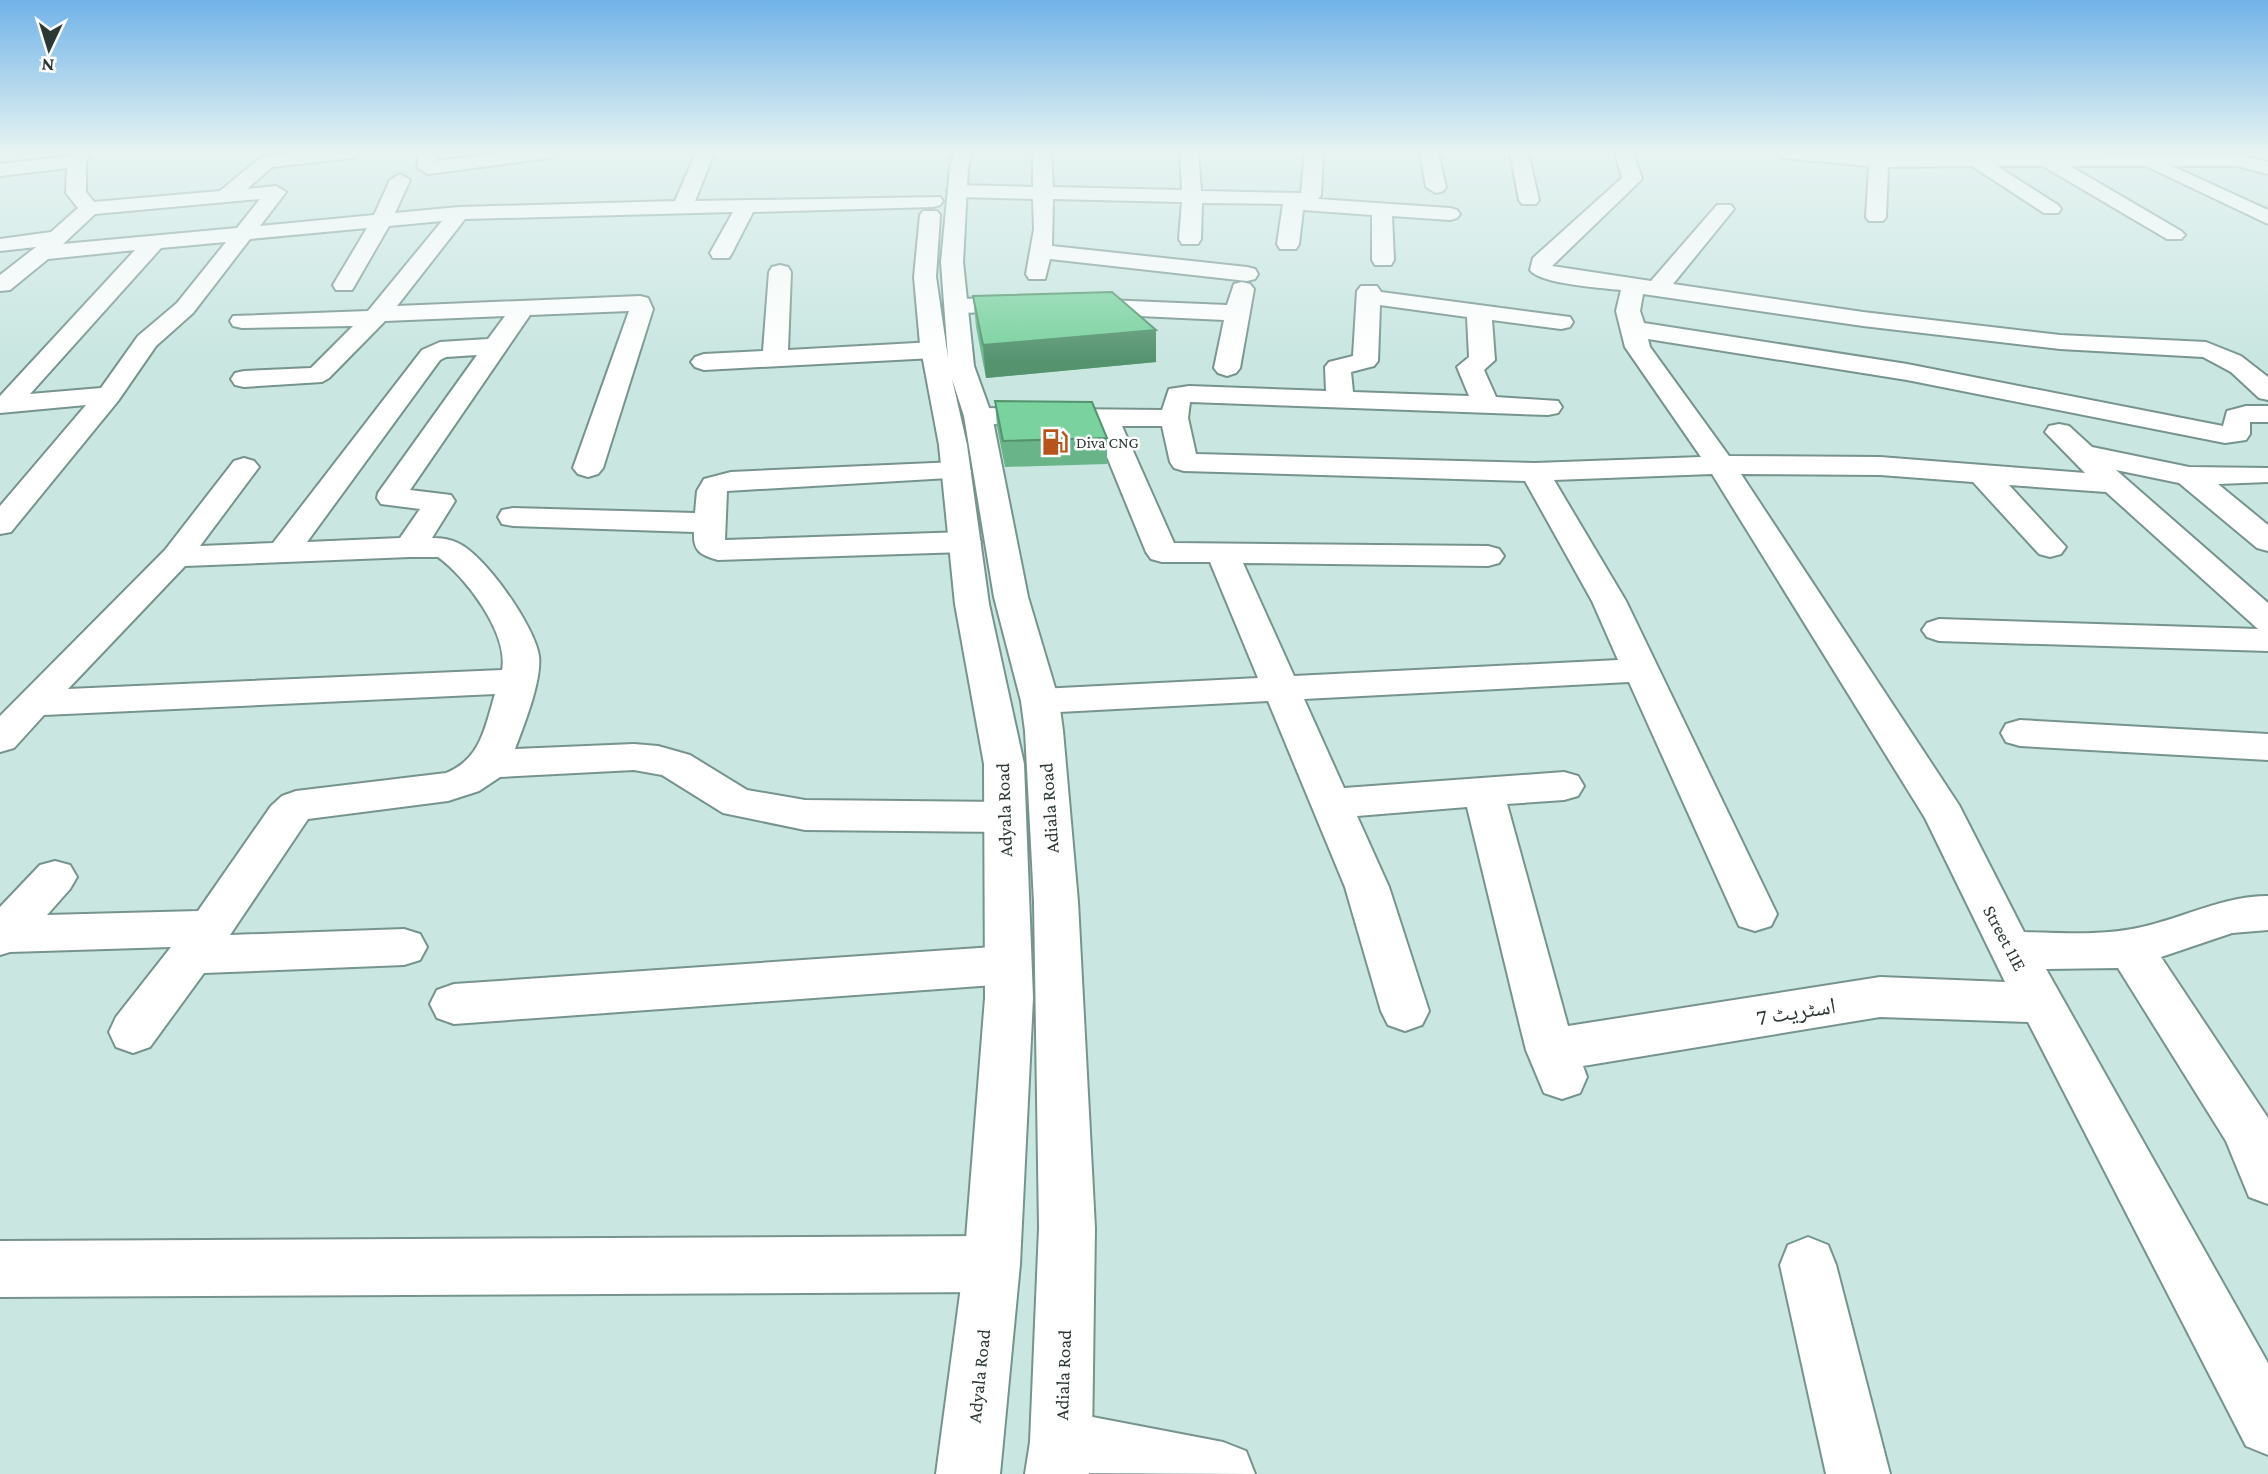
<svg xmlns="http://www.w3.org/2000/svg" width="2268" height="1474" font-family="'Crimson Pro','Noto Naskh Arabic',serif">
	<rect width="100%" height="100%" fill="#c9e6e1"/>
	<g fill="none" stroke-linecap="round" stroke-linejoin="round">
		<defs>
			<g id="street">
				<path d="M73,153H91L86,161V192L94,202L220,191L260,158C292,150 327,153 360,153L351,158L272,167L247,189L276,186L286,192L260,226L374,215L390,180L400,174L410,180L395,213L459,207L675,201L696,153H714L695,201L940,197L943,201L940,205L933,207L753,212L732,253L729,258H713L710,253L733,212L465,219L397,306L640,296L648,298L653,309L603,468L598,474L588,477L578,474L573,468L629,311L530,315L410,490L451,495L455,501L432,538C440,538 450,539 458,543C485,555 535,627 539,656C542,680 524,725 515,749L634,744L658,746L690,755L747,790L805,800L1005,802L1020,807L1026,817L1020,827L1005,832L805,830L723,813L662,775L634,770L500,777L479,791L448,801L308,819L230,935L404,929L420,934L427,947L420,960L404,965L204,973L150,1047L133,1053L116,1047L109,1032L116,1017L171,947L10,952L0,955V907L40,865L55,861L70,865L77,877L70,889L47,915L198,911L271,806L282,796L296,791L446,773C481,759 485,727 495,694L44,715L14,748L0,752V716L165,550L234,461L244,458L254,461L259,467L200,546L273,543L422,350L440,342L488,339L505,316L385,321L329,378L322,382L244,387L235,385L231,379L235,373L244,371L311,368L353,326L242,328L233,326L230,321L233,316L368,311L442,221L389,226L355,285L352,290H336L333,285L367,228L250,239L193,313L156,346L118,401L11,532L0,534V506L86,405L0,413V396L135,250L48,259L10,290L0,291V275L36,247L0,251V239L51,232L78,208L66,193L67,168L0,176V164L71,156ZM260,199L237,228L63,244L95,214ZM226,242L177,303L138,336L101,388L30,394L161,248ZM477,355L378,493L377,498L381,504L420,509L400,538L307,542L440,360L446,357ZM410,557H438C466,577 509,634 502,670L68,689L185,566Z"/>
				<polygon points="419,153 437,153 436,161 502,153 558,153 549,158 428,174 417,167"/>
				<polygon points="1033,153 1051,153 1053,187 1182,190 1180,153 1198,153 1201,191 1301,193 1305,153 1323,153 1321,195 1318,199 1450,208 1457,210 1460,214 1457,218 1450,220 1392,216 1394,260 1391,265 1375,265 1372,260 1372,215 1303,210 1299,244 1296,249 1280,249 1277,244 1283,204 1202,203 1201,239 1198,244 1182,244 1179,239 1182,202 1053,199 1052,246 1247,267 1255,269 1258,274 1255,279 1247,281 1050,259 1045,279 1029,279 1026,274 1034,229 1033,199 957,197 947,191 957,185 1033,187"/>
				<polygon points="1420,153 1438,153 1446,187 1443,191 1436,193 1426,187"/>
				<polygon points="1510,153 1528,153 1539,200 1536,204 1522,204 1519,200"/>
				<path d="M1615,153H1633L1642,179L1552,266L1651,281L1717,205H1731L1734,209L1673,284L1863,312L2060,335L2206,342L2241,356L2268,377V400L2259,398L2231,372L2203,357L2060,349L1863,326L1643,294L1640,311L1644,323L1907,364L2223,426L2227,411L2246,406H2268V422H2250V434L2246,440L2225,443L1907,380L1648,339L1650,347L1729,456L1880,457L2085,473L2045,432L2049,426L2059,424L2069,426L2092,447L2189,467L2268,468V482L2218,484L2268,525V551L2257,548L2179,483L2116,470L2268,603V651L1939,641L1927,637L1922,630L1927,623L1939,619L2258,629L2106,492L2009,485L2066,547L2061,554L2050,557L2039,554L1973,482L1880,475L1741,474L1959,805L2024,932C2064,933 2103,936 2142,927C2186,917 2223,896 2268,896V930L2232,933L2161,957L2268,1118V1204L2249,1197L2226,1141L2118,968L2046,969L2268,1363V1455L2246,1446L2028,1022L1880,1017L1583,1066L1587,1077L1580,1093L1562,1099L1544,1093L1526,1050L1520,1026L1467,807L1357,816L1389,887L1429,1011L1422,1025L1405,1031L1388,1025L1381,1011L1345,887L1268,701L1040,713L1027,710L1021,701L1027,692L1040,689L1258,678L1210,562H1162L1151,559L1146,552L1094,425L978,424L968,422L964,416L968,410L978,408L1162,410L1169,389L1189,386L1326,391L1325,367L1329,362L1353,356L1357,291L1361,286H1377L1381,292L1570,317L1573,322L1570,327L1561,329L1492,320L1495,360L1484,370L1496,397L1558,401L1562,407L1558,413L1548,415L1190,402L1188,418L1196,454L1535,463L1701,457L1625,347L1616,311L1621,290C1602,288 1540,284 1530,270L1533,258L1622,178ZM1380,305L1467,317L1469,357L1457,367L1469,396L1353,392L1351,372L1374,366L1378,361ZM1122,426H1162L1170,462L1174,468L1184,471L1525,481L1592,601L1618,660L1294,676L1243,563L1488,566L1499,563L1504,556L1499,549L1488,546L1174,543ZM1712,474L1925,818L2005,982L1880,977L1568,1026L1507,804L1564,800L1578,796L1584,786L1578,776L1564,772L1344,788L1304,699L1629,682L1739,926L1755,931L1771,926L1777,914L1626,601L1554,480Z"/>
				<polygon points="1776,153 2237,154 2268,162 2268,174 2237,166 2172,166 2268,210 2268,224 2146,166 2070,166 2181,231 2185,235 2181,239 2167,239 2043,166 1997,166 2058,205 2061,209 2058,213 2044,213 1972,166 1888,167 1886,217 1883,221 1869,221 1866,217 1869,166 1785,158"/>
				<polygon points="780,265 788,267 791,272 788,350 934,342 943,345 947,350 943,355 934,358 704,370 695,367 691,362 695,357 704,354 763,351 769,272 772,267"/>
				<polygon points="1242,282 1250,284 1254,289 1240,368 1236,373 1227,376 1218,373 1214,368 1224,320 1034,311 957,313 949,311 945,306 949,301 957,299 1034,297 1227,305 1234,284"/>
				<path d="M956,462L966,465L971,471L966,477L727,491L725,540L965,532L976,535L981,542L976,549L965,552L718,560C700,555 693,551 694,532L513,526L502,524L498,517L502,510L513,508L695,513L697,491L704,479L731,472Z"/>
				<polygon points="2020,720 2268,734 2268,760 2020,746 2006,742 2001,733 2006,724"/>
				<polygon points="1008,946 1024,952 1031,965 1024,978 1008,984 454,1024 437,1018 430,1004 437,990 454,984"/>
				<polygon points="992,1236 1012,1244 1020,1264 1012,1284 992,1292 0,1297 0,1241"/>
				<polygon points="1808,1237 1828,1245 1836,1265 1890,1474 1826,1474 1780,1265 1788,1245"/>
				<polygon points="1061,1411 1223,1442 1246,1451 1255,1474 1061,1473 1039,1464 1030,1442 1039,1420"/>
			</g>
			<polygon id="primary" points="954,153 972,153 968,168 963,262 974,366 992,416 1028,597 1059,701 1063,731 1078,902 1095,1228 1092,1442 1089,1474 1025,1474 1030,1442 1039,1228 1034,902 1025,731 1021,701 994,597 964,416 952,379 967,445 989,604 1024,764 1033,998 1020,1264 1000,1474 936,1474 964,1264 985,998 984,764 955,604 939,445 920,344 914,277 920,215 923,211 937,211 940,215 936,277 948,358 941,262 950,168"/>
		</defs>
		<!-- street casing -->
		<use href="#street" stroke="#77938e" stroke-width="4"/>
		<!-- primary casing -->
		<use href="#primary" stroke="#77938e" stroke-width="4"/>
		<!-- street -->
		<use href="#street" fill="#fff" fill-rule="evenodd"/>
		<!-- primary -->
		<use href="#primary" fill="#fff" fill-rule="evenodd"/>
	</g>
	<!-- wall -->
	<g fill="#69b589">
		<polygon points="973,296 1156,330 1156,362 986,378 976,327"/>
		<polygon points="995,401 1107,438 1107,464 1005,467 997,427"/>
	</g>
	<!-- shaded-wall -->
	<polygon fill="#55936f" points="1156,330 1156,362 986,378 983,345"/>
	<!-- building -->
	<g fill="#7ad29f" stroke="#55936f" stroke-width="2">
		<polygon points="1112,292 1156,330 983,345 973,296"/>
		<polygon points="995,401 1092,402 1107,438 1003,441"/>
	</g>
	<!-- sky -->
	<linearGradient id="sky" x2="0" y2="1"><stop stop-color="#71b3e8"/><stop offset="0.42" stop-color="#e7f4f2"/><stop offset="1" stop-color="#e7f4f2" stop-opacity="0"/></linearGradient>
	<rect width="2268" height="360" fill="url(#sky)"/>
	<!-- icons -->
	<defs>
		<symbol id="fuel-bare" viewBox="-9 -9 18 18"><path d="M-5.5-6h7V0h2V4h1.3V-2.5L3-4.5l.8-.8L6-3V5H2.5V1h-1V6h-7ZM-4.2-4.7v3.2H.2V-4.7Z" fill="#b7541b" stroke="#fff" stroke-width="2.5" paint-order="stroke"/></symbol>
	</defs>
	<g fill-rule="evenodd">
		<use href="#fuel-bare" x="1036" y="423" width="38" height="38"/>
	</g>
	<g text-anchor="middle" dominant-baseline="central" stroke-width="5" stroke-linejoin="round" paint-order="stroke">
		<!-- far-poi labels -->
		<g font-size="16" fill="#2c3836" stroke="#fff" text-anchor="start">
			<text x="1076" y="442">Diva CNG</text>
		</g>
		<!-- street labels -->
		<g font-size="19" fill="#2c3836" stroke="#fff">
			<text transform="translate(1049 808) rotate(-94)">Adiala Road</text>
			<text transform="translate(1004 810) rotate(-92)">Adyala Road</text>
			<text transform="translate(2005 938) rotate(62)">Street 11E</text>
			<text transform="translate(1063 1375) rotate(-88)">Adiala Road</text>
			<text transform="translate(979 1376) rotate(-84)">Adyala Road</text>
		</g>
		<!-- near-street labels -->
		<g font-size="23" fill="#2c3836" stroke="#fff">
			<text transform="translate(1796 1011) rotate(-9)">اسٹریٹ 7</text>
		</g>
	</g>
	<!-- north arrow -->
	<g transform="translate(49 49) rotate(184)" stroke="#ffffff" stroke-width="5" paint-order="stroke">
	<path d="M0-5L12 26L0 18L-12 26Z" fill="#2c3836"/>
	<text y="-10" font-size="19" font-weight="bold" text-anchor="middle" fill="#2c3836">N</text>
	</g>
</svg>
